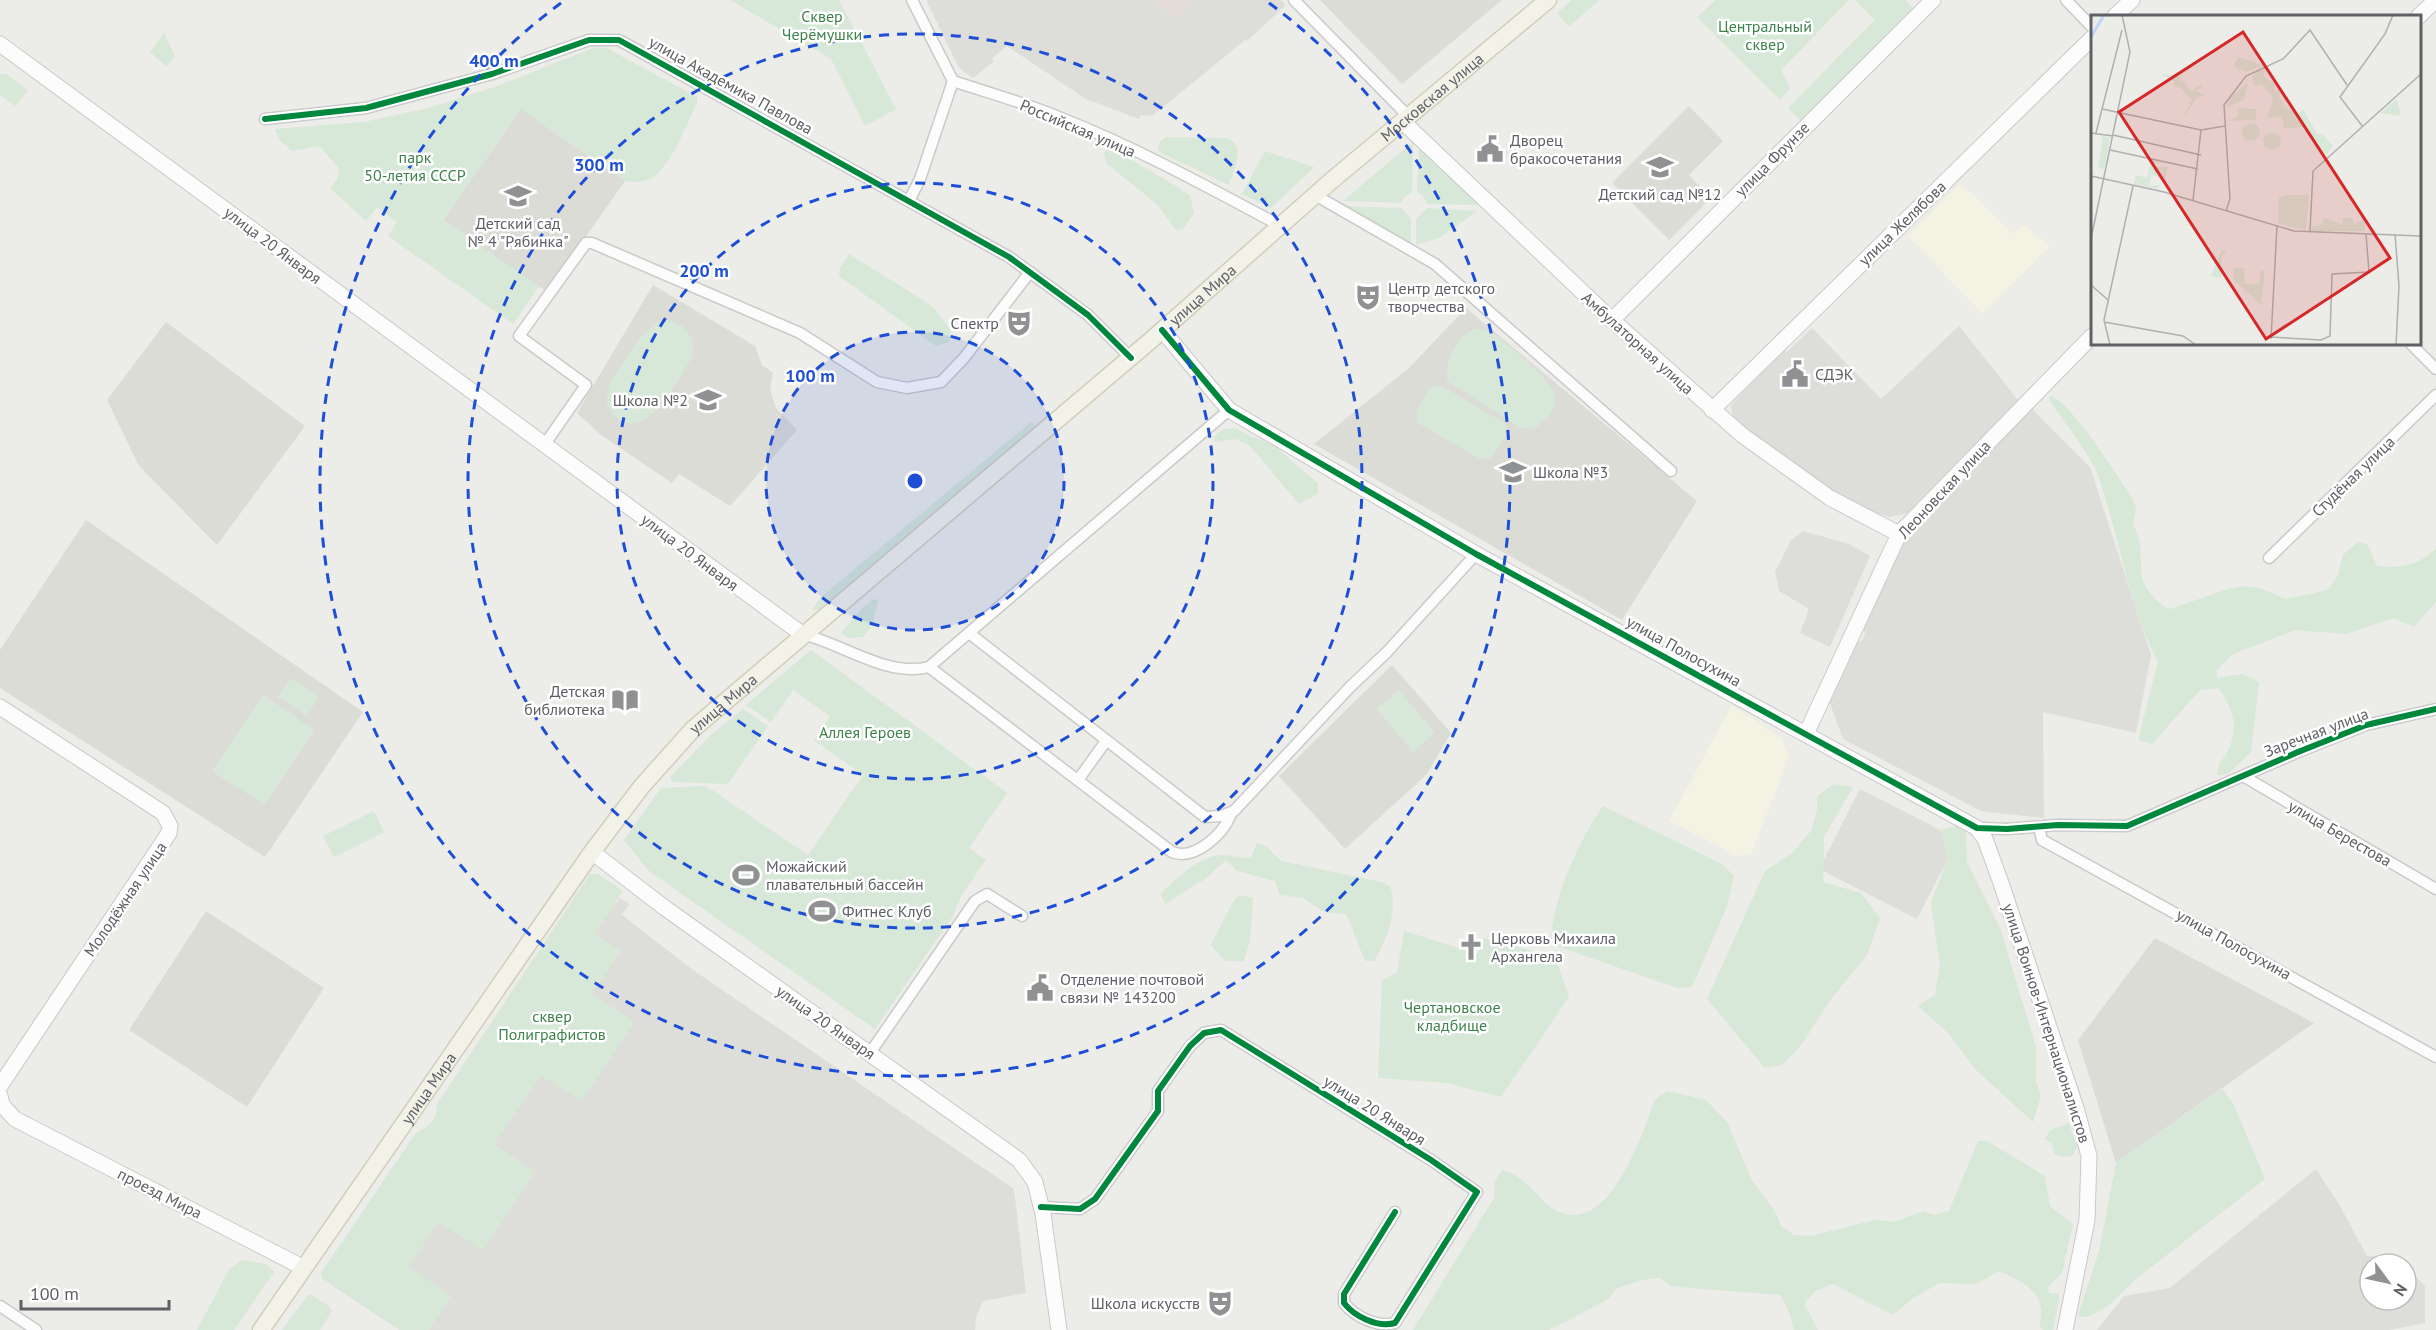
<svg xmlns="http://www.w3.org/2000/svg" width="2436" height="1330" font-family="'PT Sans',sans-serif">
	<rect width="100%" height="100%" fill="#ecece8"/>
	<!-- commercial -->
	<g fill="#f4f3e3">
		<polygon points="1960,183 2013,234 2024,224 2049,247 1983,314 1908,236"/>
		<polygon points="1732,705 1781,738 1789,757 1751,854 1737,856 1669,821"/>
	</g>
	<!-- industrial -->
	<g fill="#ddddd9">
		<polygon points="926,0 1153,0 1175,20 1198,0 1281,0 1286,5 1247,41 1245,40 1152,116 1141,115 1139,119 1086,99 1007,46 992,58 994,61 973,78 959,68"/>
		<polygon points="1959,326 2018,400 1907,513 1890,517 1879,514 1826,489 1733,418 1731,405 1784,349 1787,352 1812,328 1881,399"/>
		<polygon points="2032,409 2090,467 2151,655 2136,733 2043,712 2044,818 1981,811 1843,739 1829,701 1855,643 1862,641 1865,634 1863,626 1905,537"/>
		<polygon points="1803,531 1849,544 1870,556 1830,647 1800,633 1809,609 1779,591 1775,572 1791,540"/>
		<polygon points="1860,789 1958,839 1917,919 1819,869"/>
		<polygon points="596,895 613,907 620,898 630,904 622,915 693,970 1014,1189 1026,1293 983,1301 976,1317 975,1330 400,1330 333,1286"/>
		<polygon points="2316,1169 2339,1204 2367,1256 2396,1258 2402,1264 2370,1264 2370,1300 2406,1300 2406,1267 2425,1286 2425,1323 2389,1330 2097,1330 2124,1296 2170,1288"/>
	</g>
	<!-- education -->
	<g fill="#dcdcd6">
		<polygon points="1320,0 1502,0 1402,84"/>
		<polygon points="1689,106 1723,141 1689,175 1711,198 1669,240 1612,183"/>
		<polygon points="521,109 625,181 547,292 443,220"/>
		<polygon points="653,285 755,346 762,365 773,373 770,390 776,408 797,430 730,506 679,474 672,483 601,435 577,413"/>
		<polygon points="1466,308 1697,501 1622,620 1314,444 1409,368"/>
		<polygon points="166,322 305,426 217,545 139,466 107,400"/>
		<polygon points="86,520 363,712 265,857 0,688 0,650"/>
		<polygon points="1392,665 1451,733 1427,774 1345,849 1279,776"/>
		<polygon points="206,911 324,988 247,1107 129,1030"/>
		<polygon points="2155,938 2314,1023 2116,1163 2078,1040"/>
	</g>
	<!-- medical -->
	<polygon fill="#e4dcd9" points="1153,0 1198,0 1175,20"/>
	<!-- green -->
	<g fill="#d7e7d8">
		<polygon points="730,0 839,0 896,109 865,126 831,59"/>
		<polygon points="1572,0 1600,0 1569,26 1557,13"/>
		<polygon points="1716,0 1849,0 1781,70 1790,89 1780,100 1697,17"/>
		<polygon points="1855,0 1905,0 1914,10 1800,120 1788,108 1875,20"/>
		<polygon points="164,32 175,57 166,66 150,52"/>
		<path d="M596,47L606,48L697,97V103C685,126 674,161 653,177C644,183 635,182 625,181L521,109L443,220L539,286L513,324L388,236L397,222L377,207L366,221L330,188L337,180L339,168L319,146L292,151L279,140L275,129L364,122L429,108L497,86Z"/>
		<polygon points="0,74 6,74 28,90 16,106 0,95"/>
		<path d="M1166,137L1228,138C1246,146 1234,170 1229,185L1161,153L1158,149L1160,142Z"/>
		<polygon points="1413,142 1412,192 1403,198 1402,203 1343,201"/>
		<polygon points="1108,147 1173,184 1190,196 1194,213 1183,229 1176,230 1158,205 1107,164 1104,154"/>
		<polygon points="1419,147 1482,205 1428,204 1422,194 1417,192"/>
		<polygon points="1265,151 1314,167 1271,208 1242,194"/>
		<polygon points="1343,206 1401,208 1411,219 1411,245"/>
		<polygon points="1427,208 1477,211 1439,238 1416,245 1416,219"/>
		<polygon points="849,254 926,302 936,310 951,331 949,342 936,346 839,276 840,268"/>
		<path d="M668,320C689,325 698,341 690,361C677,380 654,427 628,423C616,421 610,412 606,400L610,382L644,333L659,321Z"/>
		<path d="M1474,329C1480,329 1487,330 1492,333C1505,341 1552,381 1555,395C1558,404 1551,414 1545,420C1538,427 1530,430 1520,428L1447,381C1443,362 1457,338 1474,329Z"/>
		<polygon points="1440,385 1506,424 1507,435 1491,458 1480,459 1418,423 1416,412 1430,388"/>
		<path d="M2050,396C2070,400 2119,478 2132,498L2136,508L2133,525C2144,543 2139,557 2142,577C2144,588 2159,606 2170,609L2228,589L2245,586L2259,588L2286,599L2328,590L2338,575L2343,555L2358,542L2367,544L2377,566C2400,569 2421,565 2436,548V602L2414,627L2393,618L2346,634L2295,630L2233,654L2217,670V678L2243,674L2259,682L2251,752L2228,774L2217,775C2217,764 2221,763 2226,754C2240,730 2234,709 2218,688L2200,690L2152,744L2138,740L2158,662C2128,604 2120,539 2099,478C2092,456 2063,421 2049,400Z"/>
		<polygon points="1031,422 1035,423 1034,430 818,610 812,610 821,597"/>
		<path d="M1237,428C1250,439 1265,439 1278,449C1292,460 1304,473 1318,483V494L1299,504L1250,446L1235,439L1215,442L1214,439C1218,428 1227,429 1237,428Z"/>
		<polygon points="874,599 878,600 872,626 863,637 848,638 841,633 863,607"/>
		<polygon points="811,650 1007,793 969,848 986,860 961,896 953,916 875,1029 649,871 624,840 661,788 706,786 808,855 863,775 814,740 830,716 793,690 771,722 746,705"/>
		<polygon points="291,678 319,697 307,716 278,697"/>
		<polygon points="1399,690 1435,733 1413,752 1376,709"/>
		<polygon points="263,695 315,730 264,805 212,771"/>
		<polygon points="743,709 768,726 728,784 672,782 670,777 711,735"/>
		<polygon points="1833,784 1853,787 1824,837 1823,882 1861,893 1880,918 1867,955 1831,999 1802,1044 1782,1065 1765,1068 1707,999 1765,871 1792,853 1811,831 1817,810 1817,797"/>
		<path d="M1603,806L1722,864L1734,876L1727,906L1692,987L1677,988L1551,944C1551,901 1578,842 1603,806Z"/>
		<polygon points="374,811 384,832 334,857 323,836"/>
		<polygon points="1958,826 1966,833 1967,862 2000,928 2036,1047 2036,1081 2041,1096 2033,1122 1976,1070 1949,1034 1918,1006 1935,995 1940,966 1931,903 1948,858 1940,830"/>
		<path d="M1257,843L1267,847L1281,861L1381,882L1390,886C1398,910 1387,941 1374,961H1366C1361,954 1352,925 1346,914L1324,912L1303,898L1280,895L1275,881L1237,871L1226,860L1206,878L1165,904L1161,894C1176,878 1199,856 1222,855C1231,855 1241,858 1251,858Z"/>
		<path d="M590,874H598L623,891L595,934L621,951L592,994L635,1022L582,1101L541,1076L494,1144L535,1172L483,1250L438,1222L409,1267L452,1296L429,1330H400L322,1278L321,1273L416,1133C430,1126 437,1120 437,1104Z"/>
		<polygon points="1240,895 1253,898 1250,940 1244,961 1225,961 1211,945 1234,900"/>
		<polygon points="1404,931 1478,954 1484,938 1555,957 1569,997 1501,1097 1447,1083 1378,1078 1382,980 1397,973"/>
		<polygon points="2222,1089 2233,1103 2265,1179 2137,1278 2107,1307 2087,1317 2078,1316 2099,1251 2116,1163"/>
		<path d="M1667,1091L1706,1100L1727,1122L1752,1180L1776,1213L1781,1226L1794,1235L1811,1236L1875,1220L1894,1222L1924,1211L1933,1215L1949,1211L1978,1141H1987L2045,1176L2050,1206L2073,1224L2062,1273L2048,1287L2049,1293H2058L2059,1298L2053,1330H2043L2040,1327C2040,1321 2042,1313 2041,1308C2038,1288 2016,1278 1999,1271L1976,1284L1939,1283L1912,1299L1893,1315L1833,1284L1815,1291L1804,1304L1818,1330H1794L1789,1311L1780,1295L1691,1288L1671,1286L1660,1278L1643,1280L1617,1288L1607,1300L1549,1330H1413L1494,1198L1495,1181L1502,1170C1531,1177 1539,1207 1565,1214C1607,1224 1633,1156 1646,1125C1649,1118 1651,1106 1656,1099C1658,1096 1664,1094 1667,1091Z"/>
		<polygon points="2069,1123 2077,1147 2072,1156 2061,1157 2054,1153 2052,1143 2045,1139 2050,1130"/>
		<polygon points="242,1260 266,1264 274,1272 234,1330 197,1330 229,1270"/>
		<polygon points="309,1294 329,1306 332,1311 320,1330 282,1330"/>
	</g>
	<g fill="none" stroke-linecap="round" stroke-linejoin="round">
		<defs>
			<g id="street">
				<path d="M912,0L953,81C989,93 1026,103 1061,118C1137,148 1208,187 1279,225"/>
				<polyline points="1294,0 1408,116"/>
				<polyline points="2066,0 2092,27"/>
				<polyline points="265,119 366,108 492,74 589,40 619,40 1009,257 1088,315 1131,358"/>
				<polyline points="1315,195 1435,264 1671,471"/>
				<polyline points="909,201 920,179 953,81"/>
				<polyline points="2411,344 2436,369"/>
				<polyline points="545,444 586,385 519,336 586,243 592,243 800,333 877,382 907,388 941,382 964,358 1030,272"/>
				<polyline points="2269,558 2436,395"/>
				<polyline points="969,633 1205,817 1221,816 1234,811 1350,687 1387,652 1476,554"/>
				<path d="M802,634C841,643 888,678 929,667L1229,410"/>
				<path d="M929,667L1172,852C1194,861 1223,835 1231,814"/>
				<polyline points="2243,776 2436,889"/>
				<polyline points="1078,780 1106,741"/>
				<polyline points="2039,827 2042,840 2436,1057"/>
				<polyline points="1977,828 2007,829 2058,825 2127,826 2298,752 2366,725 2436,709"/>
				<polyline points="870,1053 975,901 987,894 1022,916"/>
				<path d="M1041,1207L1080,1209L1095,1199L1158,1111V1091L1190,1046L1204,1033L1221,1030L1431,1160L1477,1192L1395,1323C1377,1328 1354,1316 1344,1303V1294L1395,1212"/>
				<polyline points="0,1306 36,1330"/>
			</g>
			<g id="secondary">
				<polyline points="2115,16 2132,0"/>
				<polyline points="2419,16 2436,0"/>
				<polyline points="0,44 802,634"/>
				<polyline points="1402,121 1612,320 1742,435 1830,498 1899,534"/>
				<polyline points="1612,320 1933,0"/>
				<polyline points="1162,330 1229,410 1476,554 1977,828 1985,839 2001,883 2076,1108 2089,1156 2087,1220 2065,1330"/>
				<polyline points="1712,410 2092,38"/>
				<polyline points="0,707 163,813 170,826 169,833 0,1086"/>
				<polyline points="1806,734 1899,534 2092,336"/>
				<polyline points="592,852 665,908 1019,1160 1035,1182 1043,1214 1059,1330"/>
				<polyline points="0,1096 2,1105 15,1119 304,1268"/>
			</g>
			<g id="primary">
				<path id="s1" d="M261,1330L592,852L642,786L693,729L1150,341L1331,181L1548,0"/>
			</g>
		</defs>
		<!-- street casing -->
		<use href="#street" stroke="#c9caca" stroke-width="13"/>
		<!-- secondary casing -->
		<use href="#secondary" stroke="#c9c9ca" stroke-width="17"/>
		<!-- primary casing -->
		<use href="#primary" stroke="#d2ceb9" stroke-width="19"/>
		<!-- street -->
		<use href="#street" stroke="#fcfcfc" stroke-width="10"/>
		<!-- secondary -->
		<use href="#secondary" stroke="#fcfcfc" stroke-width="15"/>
		<!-- primary -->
		<use href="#primary" stroke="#f2f2e9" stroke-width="16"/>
		<defs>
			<g id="cycleway">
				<polyline points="265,119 366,108 492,74 589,40 619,40 1009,257 1088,315 1131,358"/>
				<polyline points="1162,330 1229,410 1476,554 1977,828 2007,829 2058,825 2127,826 2298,752 2366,725 2436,709"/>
				<path d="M1041,1207L1080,1209L1095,1199L1158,1111V1091L1190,1046L1204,1033L1221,1030L1431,1160L1477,1192L1395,1323C1377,1328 1354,1316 1344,1303V1294L1395,1212"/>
			</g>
		</defs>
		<!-- cycleway casing -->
		<use href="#cycleway" stroke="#fff" stroke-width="10"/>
		<!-- cycleway -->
		<use href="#cycleway" stroke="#00873e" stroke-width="6"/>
	</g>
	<!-- distance rings -->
	<circle cx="915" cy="481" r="149" fill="#1d4ed8" fill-opacity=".12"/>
	<g fill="none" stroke="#1d4ed8" stroke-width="3" stroke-dasharray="10 8">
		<circle cx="915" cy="481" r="149"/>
		<circle cx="915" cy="481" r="298"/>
		<circle cx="915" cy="481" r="447"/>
		<path d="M1269 3A595 595 0 1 1 561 3"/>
	</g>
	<!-- icons -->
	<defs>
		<symbol id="civic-bare" viewBox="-9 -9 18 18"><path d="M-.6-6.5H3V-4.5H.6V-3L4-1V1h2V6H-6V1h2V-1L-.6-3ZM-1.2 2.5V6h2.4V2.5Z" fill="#909193" stroke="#fff" stroke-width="2.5" paint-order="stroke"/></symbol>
		<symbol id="school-bare" viewBox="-9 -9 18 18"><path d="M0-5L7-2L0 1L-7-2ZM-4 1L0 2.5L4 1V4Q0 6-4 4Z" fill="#909193" stroke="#fff" stroke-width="2.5" paint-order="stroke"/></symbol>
		<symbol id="theatre-bare" viewBox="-9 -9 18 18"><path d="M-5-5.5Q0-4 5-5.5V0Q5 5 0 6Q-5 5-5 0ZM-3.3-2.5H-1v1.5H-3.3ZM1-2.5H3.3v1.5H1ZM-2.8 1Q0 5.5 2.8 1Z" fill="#909193" stroke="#fff" stroke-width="2.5" paint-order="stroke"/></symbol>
		<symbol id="library-bare" viewBox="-9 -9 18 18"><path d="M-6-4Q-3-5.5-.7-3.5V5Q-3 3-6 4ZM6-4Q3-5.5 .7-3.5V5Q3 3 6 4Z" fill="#909193" stroke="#fff" stroke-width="2.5" paint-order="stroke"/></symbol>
		<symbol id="stadium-bare" viewBox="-9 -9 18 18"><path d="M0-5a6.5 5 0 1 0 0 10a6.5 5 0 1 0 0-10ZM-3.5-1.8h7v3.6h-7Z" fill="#909193" stroke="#fff" stroke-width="2.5" paint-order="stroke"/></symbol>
		<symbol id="church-bare" viewBox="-9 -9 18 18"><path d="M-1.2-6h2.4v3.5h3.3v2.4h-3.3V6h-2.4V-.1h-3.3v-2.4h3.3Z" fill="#909193" stroke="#fff" stroke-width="2.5" paint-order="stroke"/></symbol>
	</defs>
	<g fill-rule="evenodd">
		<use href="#civic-bare" x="1471" y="130" width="38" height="38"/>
		<use href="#school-bare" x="1641" y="148" width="38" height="38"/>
		<use href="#school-bare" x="499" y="177" width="38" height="38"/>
		<use href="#theatre-bare" x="1349" y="278" width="38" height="38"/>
		<use href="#theatre-bare" x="1000" y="304" width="38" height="38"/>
		<use href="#civic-bare" x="1776" y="355" width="38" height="38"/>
		<use href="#school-bare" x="689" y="381" width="38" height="38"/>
		<use href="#school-bare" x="1494" y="453" width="38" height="38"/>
		<use href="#library-bare" x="606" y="681" width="38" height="38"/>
		<use href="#stadium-bare" x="727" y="856" width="38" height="38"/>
		<use href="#stadium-bare" x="803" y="892" width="38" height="38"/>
		<use href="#church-bare" x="1452" y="928" width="38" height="38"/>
		<use href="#civic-bare" x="1021" y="969" width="38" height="38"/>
		<use href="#theatre-bare" x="1201" y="1284" width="38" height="38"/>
	</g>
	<g text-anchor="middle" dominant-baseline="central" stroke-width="5" stroke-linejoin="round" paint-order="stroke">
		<!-- park labels -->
		<g font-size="16" fill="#3f834c" stroke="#fff">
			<text x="822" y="16">Сквер<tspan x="822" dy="18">Черёмушки</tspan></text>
			<text x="1765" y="26">Центральный<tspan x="1765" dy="18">сквер</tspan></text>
			<text x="415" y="157">парк<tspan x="415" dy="18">50-летия СССР</tspan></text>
			<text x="865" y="732">Аллея Героев</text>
			<text x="1452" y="1007">Чертановское<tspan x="1452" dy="18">кладбище</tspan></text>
			<text x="552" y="1016">сквер<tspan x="552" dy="18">Полиграфистов</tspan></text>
		</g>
		<!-- street labels -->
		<g font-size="16" fill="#5e6065" stroke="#fff">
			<text transform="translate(731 85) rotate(29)">улица Академика Павлова</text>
			<text stroke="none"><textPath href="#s1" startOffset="1713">Московская улица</textPath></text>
			<text transform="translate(1078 128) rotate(23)">Российская улица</text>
			<text transform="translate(1772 159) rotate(-45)">улица Фрунзе</text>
			<text transform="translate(1902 223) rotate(-44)">улица Желябова</text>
			<text transform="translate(273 245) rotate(37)">улица 20 Января</text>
			<text stroke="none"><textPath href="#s1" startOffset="1410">улица Мира</textPath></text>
			<text transform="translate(1638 343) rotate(42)">Амбулаторная улица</text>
			<text transform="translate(2353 476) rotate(-44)">Студёная улица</text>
			<text transform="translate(1944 489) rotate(-47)">Леоновская улица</text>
			<text transform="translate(690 552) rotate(37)">улица 20 Января</text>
			<text transform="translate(1684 651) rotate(29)">улица Полосухина</text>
			<text stroke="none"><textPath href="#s1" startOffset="780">улица Мира</textPath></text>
			<text transform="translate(2316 732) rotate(-21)">Заречная улица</text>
			<text transform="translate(2340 833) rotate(30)">улица Берестова</text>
			<text transform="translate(125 899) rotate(-56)">Молодёжная улица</text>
			<text transform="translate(2234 944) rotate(29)">улица Полосухина</text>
			<text transform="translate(826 1022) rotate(35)">улица 20 Января</text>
			<text transform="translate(2047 1023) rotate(72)">улица Воинов-Интернационалистов</text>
			<text stroke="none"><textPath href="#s1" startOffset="294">улица Мира</textPath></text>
			<text transform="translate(1375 1110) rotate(32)">улица 20 Января</text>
			<text transform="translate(160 1193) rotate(27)">проезд Мира</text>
		</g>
		<!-- poi labels -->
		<g font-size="16" fill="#5e6065" stroke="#fff" text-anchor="start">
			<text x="1510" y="140">Дворец<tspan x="1510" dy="18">бракосочетания</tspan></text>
			<text x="1660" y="194" text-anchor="middle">Детский сад №12</text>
			<text x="518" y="223" text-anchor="middle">Детский сад<tspan x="518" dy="18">№ 4 "Рябинка"</tspan></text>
			<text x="1388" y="288">Центр детского<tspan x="1388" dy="18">творчества</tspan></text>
			<text x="999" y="323" text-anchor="end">Спектр</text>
			<text x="1815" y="374">СДЭК</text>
			<text x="688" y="400" text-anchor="end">Школа №2</text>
			<text x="1533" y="472">Школа №3</text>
			<text x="605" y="691" text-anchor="end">Детская<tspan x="605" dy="18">библиотека</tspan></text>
			<text x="766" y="866">Можайский<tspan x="766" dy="18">плавательный бассейн</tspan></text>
			<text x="842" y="911">Фитнес Клуб</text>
			<text x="1491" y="938">Церковь Михаила<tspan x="1491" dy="18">Архангела</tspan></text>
			<text x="1060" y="979">Отделение почтовой<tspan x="1060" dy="18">связи № 143200</tspan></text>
			<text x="1200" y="1303" text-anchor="end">Школа искусств</text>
		</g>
	</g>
	<!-- overview -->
	<g transform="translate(2091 15)">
		<rect width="330" height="330" fill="#ecece8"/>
		<path d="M148,42L169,49L172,51L155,57L142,51ZM175,54L172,61L183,68L184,76L192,75L188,80L194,92L206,100L212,94L226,119L232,120L242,131L236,139L232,138L215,112L193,113L191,102L176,103L182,82L170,69L162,71L161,62L164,57ZM70,59L88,61L101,77L107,70L113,71L105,76L115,80L106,83L88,109L101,85L89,72H83V67ZM157,67L153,85L135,93L140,82ZM306,85L310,101L290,98L299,89ZM147,93L166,94L165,105L137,106L147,101ZM151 117a9 9 0 1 1 18 0a9 9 0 1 1-18 0ZM172 126a9 9 0 1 1 18 0a9 9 0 1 1-18 0ZM12,121L19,123L13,154L7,153ZM60,145L77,149L64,148L63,152H77L74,165L60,159L58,171L68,170L67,174L43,169L45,160L56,163ZM195,180H218L215,215L187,209L188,182ZM232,203L251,209L252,203H262L263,209L275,203L274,216H221L220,212L232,208ZM131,234L135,236L130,243L131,263L120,261ZM142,253H153L154,269H168L169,256H174L170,290L143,265Z" fill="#d7e7d8"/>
		<path fill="none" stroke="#c1d6f2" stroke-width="3" d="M0,22L13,0"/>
		<path fill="none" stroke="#afb0b0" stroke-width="1.5" d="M11,94L110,115L134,111M272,112L249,82L294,19L302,0M0,118L22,121M5,118L31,15M22,120L110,140M19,135L107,154M0,161L73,177L203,216L330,221M102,185L110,115M135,196L139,184L133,90L155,61L192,44L219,15L256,70M219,216L222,156L330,59M304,219L308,271L305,330M0,224L39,37L31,0M0,270L17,285M13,307L92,321L105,330M180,322L230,325L239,321L241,259L278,257L275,219M180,324L186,211M19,330L13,305L42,171"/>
		<path fill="#d62828" fill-opacity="0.15" stroke="#d62828" stroke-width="3" d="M152,17L299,243L175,324L28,97Z"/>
		<rect width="330" height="330" fill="none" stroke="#5e6065" stroke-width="3"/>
	</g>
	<circle cx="915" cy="481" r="9" fill="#1d4ed8" stroke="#fff" stroke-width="3"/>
	<g font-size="18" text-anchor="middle" font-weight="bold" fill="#1d4ed8" stroke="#fff" stroke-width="5" stroke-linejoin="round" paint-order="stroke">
		<text x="494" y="67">400 m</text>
		<text x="599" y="171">300 m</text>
		<text x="704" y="277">200 m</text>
		<text x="810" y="382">100 m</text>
	</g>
	<!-- north arrow -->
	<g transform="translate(2388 1282) rotate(123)"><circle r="28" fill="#ffffff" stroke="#bfbfc1" stroke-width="1.5"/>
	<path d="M0-4.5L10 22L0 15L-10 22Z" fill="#909193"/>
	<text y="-9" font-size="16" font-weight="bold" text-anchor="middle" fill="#5e6065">N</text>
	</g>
	<!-- scale -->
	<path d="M21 1300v9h148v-9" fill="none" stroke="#5e6065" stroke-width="3"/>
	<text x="30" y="1300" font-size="18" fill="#5e6065" stroke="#ffffff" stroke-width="4.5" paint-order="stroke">100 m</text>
</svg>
